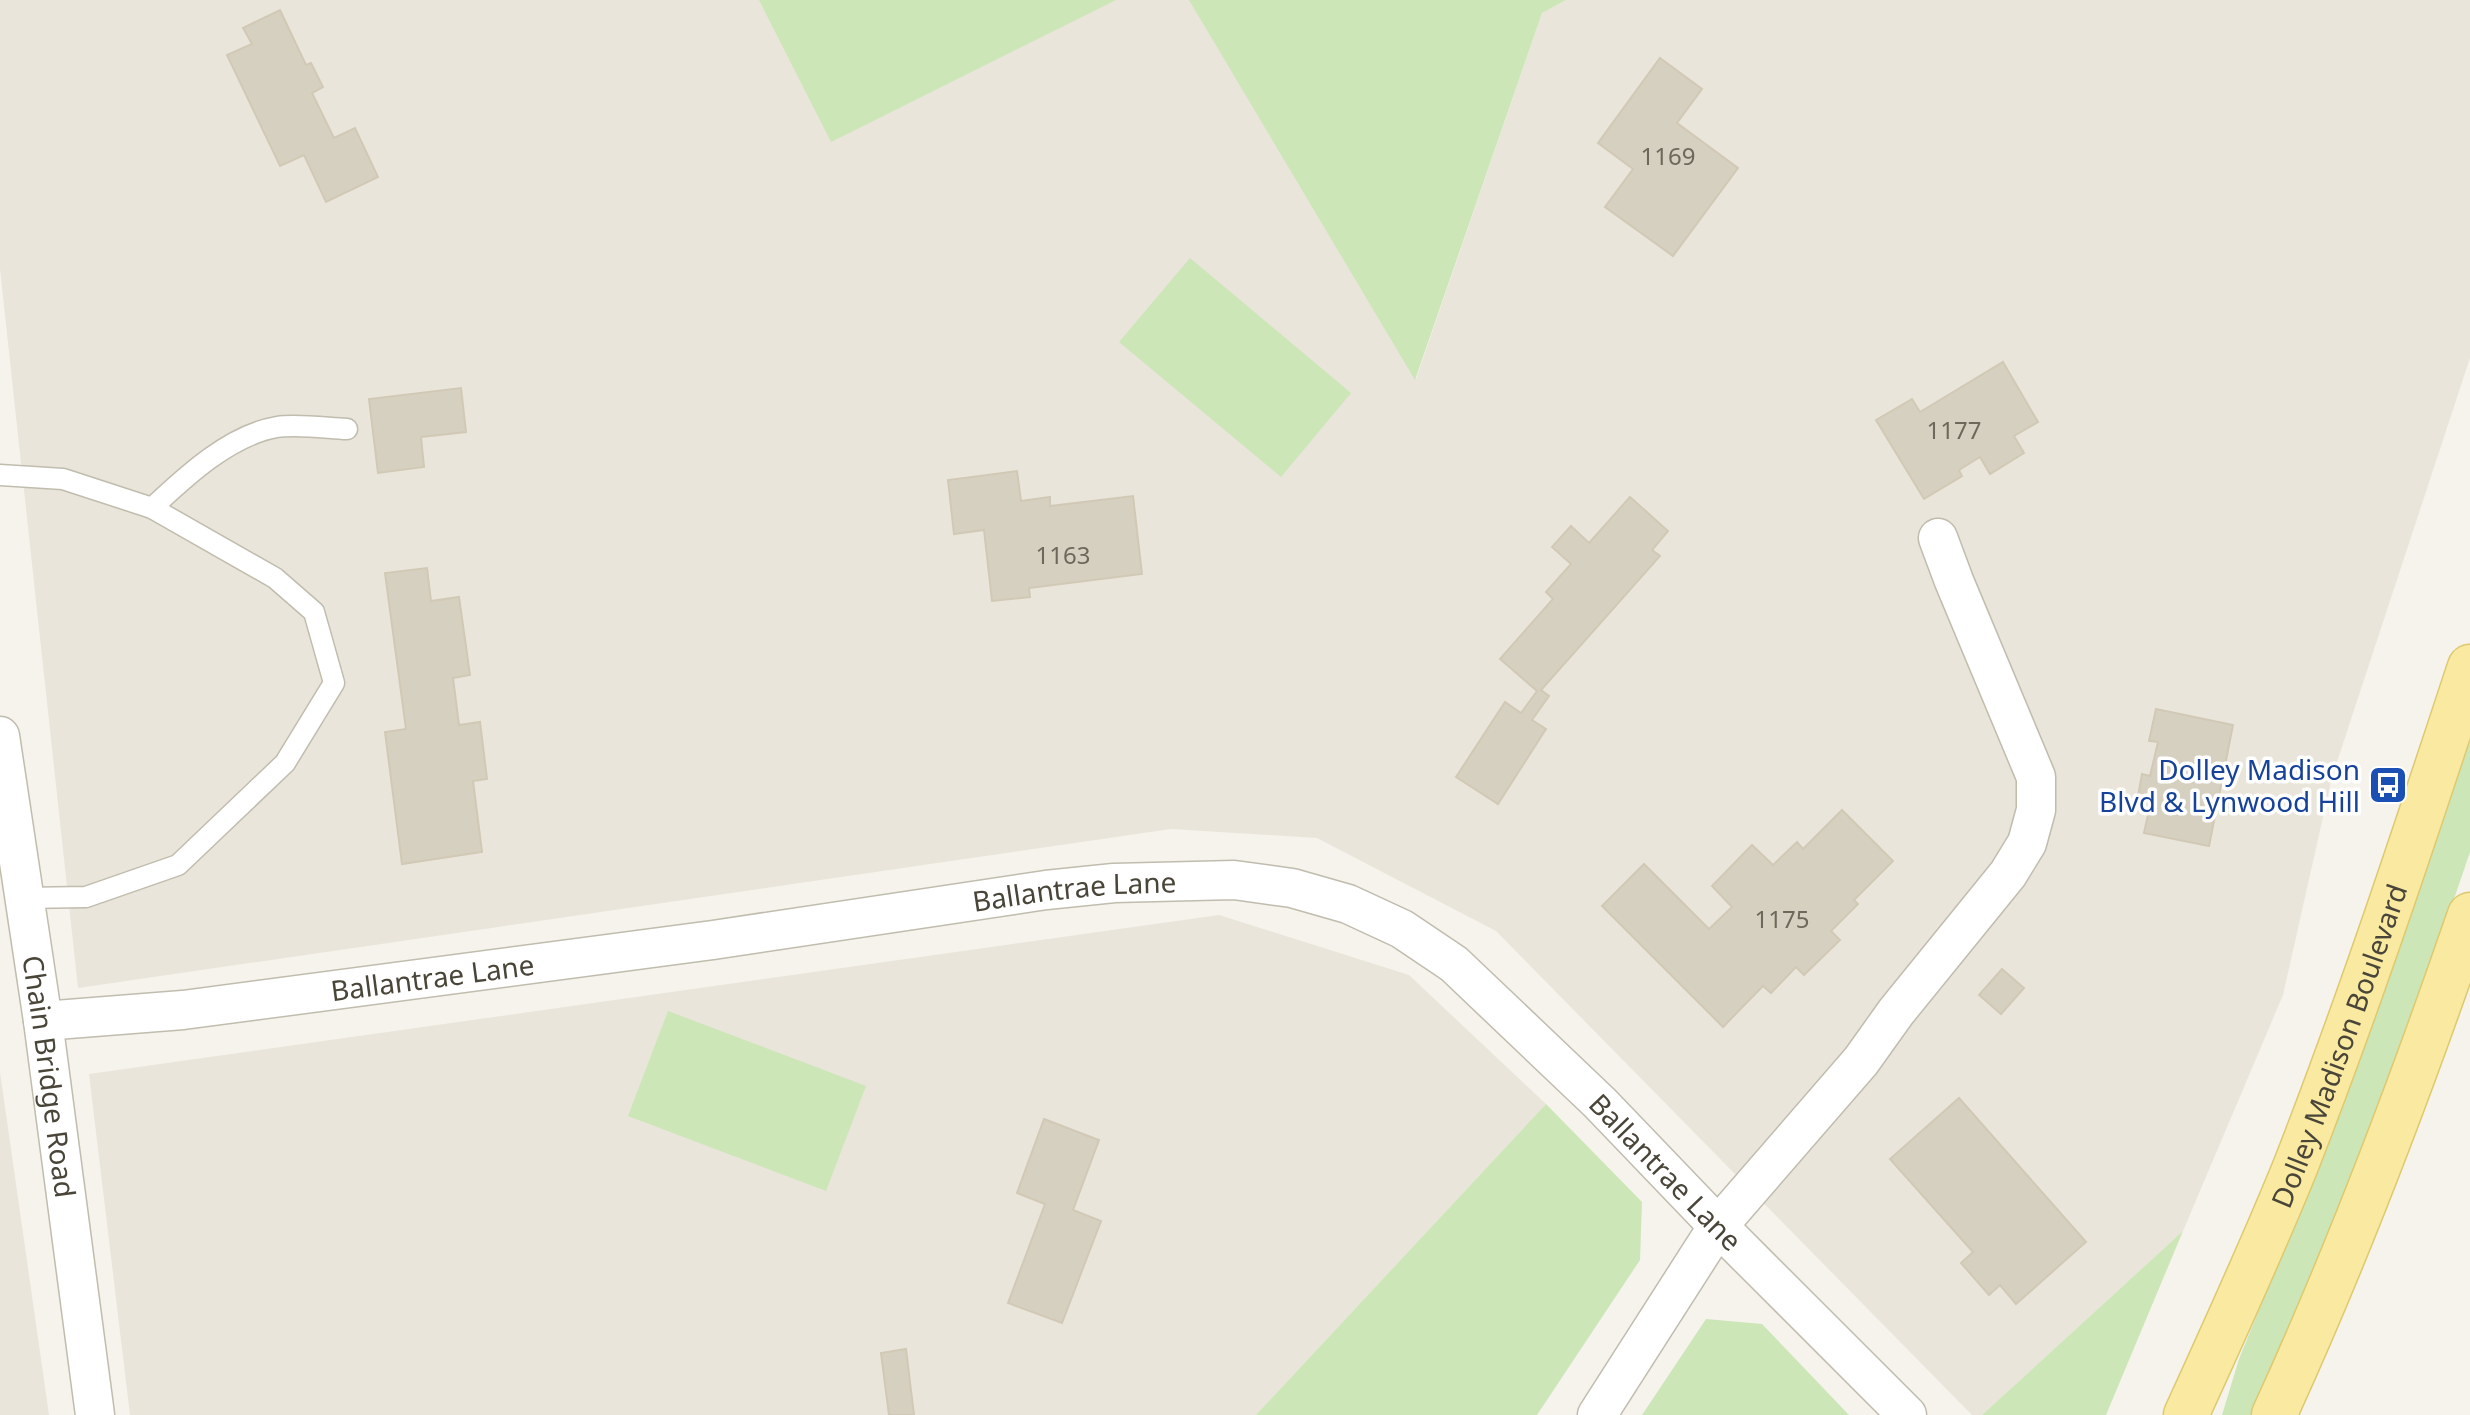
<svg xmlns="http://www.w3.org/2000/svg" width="2470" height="1415" font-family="'Noto Sans',sans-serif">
	<rect width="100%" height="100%" fill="#f5f3ec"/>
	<!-- residential -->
	<g fill="#e9e5da">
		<polygon points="0,0 1190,0 1416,379 1542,13 1566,0 2470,0 2470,358 2332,777 2283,995 2183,1231 1982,1415 1972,1415 1496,931 1317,838 1171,829 78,988 0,269"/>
		<polygon points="1219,915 1409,975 1546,1104 1256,1415 130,1415 89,1074"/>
		<polygon points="0,1072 49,1415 0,1415"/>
	</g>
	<!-- green -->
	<g fill="#cce6b7">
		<polygon points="759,0 1116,0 831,142"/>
		<polygon points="1189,0 1566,0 1542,13 1415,380"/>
		<polygon points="1190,258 1351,393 1281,477 1119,342"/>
		<polygon points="2470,742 2470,852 2382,1110 2251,1415 2222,1415 2239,1359 2339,1114"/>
		<polygon points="668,1011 866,1086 826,1191 628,1116"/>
		<polygon points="1546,1104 1642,1202 1640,1260 1537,1415 1256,1415"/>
		<polygon points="2183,1231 2106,1415 1982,1415"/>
		<polygon points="1706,1319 1762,1324 1849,1415 1642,1415"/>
	</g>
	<!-- building -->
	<g fill="#d6d0c1" stroke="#d1c9b5" stroke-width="2">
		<polygon points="280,10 306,65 311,63 323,87 312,93 334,138 355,128 378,177 326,202 304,155 280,166 227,55 252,44 243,28"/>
		<polygon points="1660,58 1702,89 1677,123 1738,168 1673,256 1605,207 1633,169 1598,143"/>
		<polygon points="2003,362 2038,422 2014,436 2024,453 1990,474 1980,457 1959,470 1962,476 1924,499 1876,420 1912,399 1920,412"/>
		<polygon points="461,388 466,432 421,437 424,467 378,473 369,399"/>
		<polygon points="1017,471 1021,501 1050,497 1050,506 1133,496 1142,574 1029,588 1030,597 992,601 984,530 954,534 948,480"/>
		<polygon points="1630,497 1668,531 1652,550 1660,556 1541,690 1549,696 1532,720 1546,729 1498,804 1456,777 1505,702 1521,713 1537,691 1500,659 1553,599 1546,592 1571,564 1552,547 1571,526 1589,543"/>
		<polygon points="427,568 431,601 459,597 470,675 453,678 459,725 480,722 487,779 473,781 482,852 402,864 385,732 406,729 385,573"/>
		<polygon points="2156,709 2233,725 2209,846 2144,833 2149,810 2136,807 2142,774 2150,776 2158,742 2149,741"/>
		<polygon points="1842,810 1893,861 1854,900 1858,904 1831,931 1840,940 1804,975 1796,967 1771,993 1763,986 1723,1027 1602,906 1644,864 1709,929 1732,907 1712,886 1752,845 1773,865 1797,842 1803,849"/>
		<polygon points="2002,969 2024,988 2001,1014 1979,995"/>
		<polygon points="1959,1098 2086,1242 2016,1304 2000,1285 1989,1295 1961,1263 1973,1252 1890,1159"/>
		<polygon points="1044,1119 1099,1140 1073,1210 1101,1221 1062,1323 1008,1303 1045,1204 1017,1193"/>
		<polygon points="906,1349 914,1415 889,1415 881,1353"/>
	</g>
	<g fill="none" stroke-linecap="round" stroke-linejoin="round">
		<defs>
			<g id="lane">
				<path d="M0,475L63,479L152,508C186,476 230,435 277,427C297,424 326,428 347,429"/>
				<polyline points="24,898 86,897 178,865 285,763 334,683 314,612 275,578 152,508"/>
			</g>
			<g id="street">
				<path id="s1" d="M0,736L43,1021L95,1415"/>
				<path id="s2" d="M43,1021L183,1010L713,940L1046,890L1114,883L1234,880L1292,888L1348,904L1402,929L1454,964L1600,1103L1718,1226L1907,1415"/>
				<polyline points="1597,1415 1718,1226 1861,1061 1896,1012 2008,874 2027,843 2036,810 2036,777 1954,581 1938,538"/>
			</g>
			<g id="primary">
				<path id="s3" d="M2186,1415C2224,1332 2262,1249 2296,1165C2360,1001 2415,834 2470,667"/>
				<path d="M2274,1415C2349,1252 2412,1084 2470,915"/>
			</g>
		</defs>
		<!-- lane casing -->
		<use href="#lane" stroke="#c0bcae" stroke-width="23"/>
		<!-- street casing -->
		<use href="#street" stroke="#c0bcae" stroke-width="41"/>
		<!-- primary casing -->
		<use href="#primary" stroke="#dec970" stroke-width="47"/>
		<!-- lane -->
		<use href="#lane" stroke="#fff" stroke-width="20"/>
		<!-- street -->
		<use href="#street" stroke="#fff" stroke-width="38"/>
		<!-- primary -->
		<use href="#primary" stroke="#f9e9a1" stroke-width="44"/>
	</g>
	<!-- icons -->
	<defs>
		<symbol id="bus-square" viewBox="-11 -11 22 22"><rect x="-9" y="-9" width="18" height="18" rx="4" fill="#1a4fb4" stroke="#fff"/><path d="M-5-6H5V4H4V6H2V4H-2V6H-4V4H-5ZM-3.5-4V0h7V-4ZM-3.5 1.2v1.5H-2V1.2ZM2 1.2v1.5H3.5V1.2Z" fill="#fff"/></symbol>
	</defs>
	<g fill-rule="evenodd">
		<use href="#bus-square" x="2366" y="763" width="44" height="44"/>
	</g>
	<g text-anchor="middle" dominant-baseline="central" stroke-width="7" stroke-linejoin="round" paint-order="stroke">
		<!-- number labels -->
		<g font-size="24" fill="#6c685b">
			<text x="1668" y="155">1169</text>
			<text x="1954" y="429">1177</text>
			<text x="1063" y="554">1163</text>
			<text x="1782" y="918">1175</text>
		</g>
		<!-- transit labels -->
		<g font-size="28" fill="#164399" stroke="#fff" text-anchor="end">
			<text x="2360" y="769">Dolley Madison<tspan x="2360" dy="32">Blvd &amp; Lynwood Hill</tspan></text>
		</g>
		<!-- street labels -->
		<g font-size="28" fill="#494539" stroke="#fff">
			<text stroke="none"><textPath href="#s2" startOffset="1040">Ballantrae Lane</textPath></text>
			<text stroke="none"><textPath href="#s2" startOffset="392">Ballantrae Lane</textPath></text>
			<text stroke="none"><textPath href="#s3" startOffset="400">Dolley Madison Boulevard</textPath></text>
			<text stroke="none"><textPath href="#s1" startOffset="344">Chain Bridge Road</textPath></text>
			<text stroke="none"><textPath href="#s2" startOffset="1736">Ballantrae Lane</textPath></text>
		</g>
	</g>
</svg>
